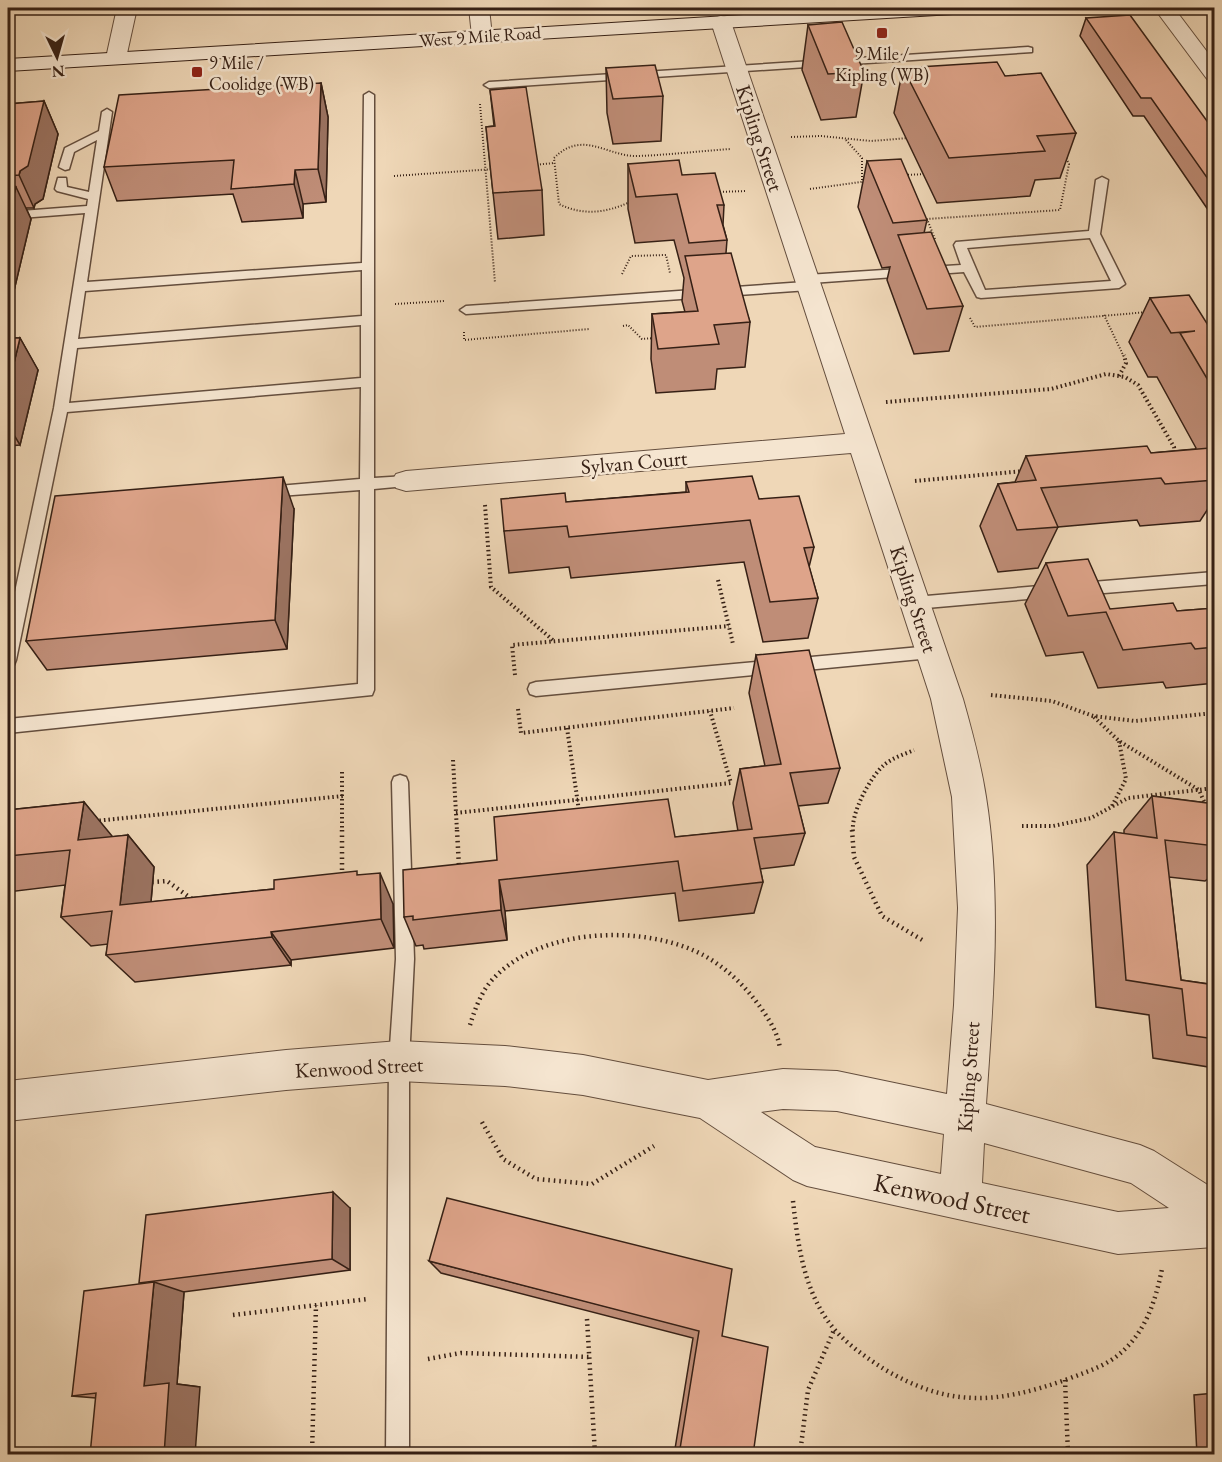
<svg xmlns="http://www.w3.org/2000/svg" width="1222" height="1462" font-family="'EB Garamond',serif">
	<rect width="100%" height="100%" fill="#efd7b7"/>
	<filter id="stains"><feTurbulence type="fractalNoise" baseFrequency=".00333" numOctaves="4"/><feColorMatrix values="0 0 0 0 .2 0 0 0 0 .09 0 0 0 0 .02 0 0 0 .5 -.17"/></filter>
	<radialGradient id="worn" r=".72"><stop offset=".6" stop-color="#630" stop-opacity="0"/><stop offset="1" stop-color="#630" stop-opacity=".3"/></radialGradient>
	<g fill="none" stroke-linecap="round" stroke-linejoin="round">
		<defs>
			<g id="service">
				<polygon points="1028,47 1032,48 1032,52 489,88 484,85 489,82"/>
				<path d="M369,92L374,95V478L406,476L413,481L406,486L374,489V690L372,695L8,733V719L358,684L360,490L266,497L259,492L266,487L360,479L361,387L67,412L16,660L14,665L8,666V625L54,408L85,213L8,219V212L87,206L88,199L57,191L55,189L58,178H66L67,187L89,192L97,140L74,152L69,169L65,170L59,167L65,148L99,131L102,112L107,109L112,112L87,282L362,263L364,95ZM362,270V316L78,339L85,291ZM361,325V378L69,403L77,348Z"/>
				<path d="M1102,177L1108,180L1100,234L1125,284L1119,288L981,298L977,297L964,272L811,283L815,286L809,290L466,314L460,310L466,306L805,282L801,279L807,275L961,265L954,245L956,242L1089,231L1096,180ZM1090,238L1111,281L985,290L967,248Z"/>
				<polygon points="1214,572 1214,584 1080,595 1075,593 1072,589 1075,585 1080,583"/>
				<polygon points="1051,585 1056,587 1059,591 1056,595 1051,597 915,609 910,607 907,603 910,599 915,597"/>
				<polygon points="931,646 937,647 939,652 937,657 931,658 536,696 530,694 528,689 530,684 536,682"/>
				<polygon points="400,775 406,777 408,782 414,959 409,1061 409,1454 386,1454 389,1061 396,959 392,782 394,777"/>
			</g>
			<g id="minor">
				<polygon points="117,8 137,8 126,58 123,62 116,64 109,62 106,58"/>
				<polygon points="469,8 489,8 492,36 489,40 475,40 472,36"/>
				<polygon points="1154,8 1174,8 1214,61 1214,81 1207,79"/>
				<path d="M721,16L728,18L731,22L963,699C972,731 981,764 986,797C1002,898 993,1002 986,1104L1140,1145L1154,1151L1214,1189V1247L1118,1254L807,1186L793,1180L700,1118L583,1095L505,1086L399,1081L286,1090L8,1121V1081L286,1050L399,1041L505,1046L583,1055L708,1080L783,1069L837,1071L947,1094L954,1005L958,908L952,797L931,699L851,453L406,491L396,488L392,481L396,474L406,471L845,434L711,22L714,18ZM783,1109L837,1111L944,1134L941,1174L815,1147L761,1112ZM984,1143L1131,1183L1169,1208L1118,1212L982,1183Z"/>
			</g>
			<polygon id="secondary" points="862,8 963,8 960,12 953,14 8,71 8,59"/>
		</defs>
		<!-- service casing -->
		<use href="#service" stroke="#644e3e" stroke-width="3"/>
		<!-- minor casing -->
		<use href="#minor" stroke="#644e3e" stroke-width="2"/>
		<!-- secondary casing -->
		<use href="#secondary" stroke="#362015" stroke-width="2"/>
		<!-- path-far2 -->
		<g stroke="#362015" stroke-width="2" stroke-dasharray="1 2" stroke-linecap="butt">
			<polyline points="480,104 495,283"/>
			<polyline points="791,137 821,136 871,141 908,138"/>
			<polyline points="846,140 862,158 862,182"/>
			<polyline points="534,165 554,163"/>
			<polyline points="905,175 928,174"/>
			<polyline points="394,176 494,169"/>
			<polyline points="810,189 868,181"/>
			<polyline points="717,192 746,191"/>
			<path d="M630,202C606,213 583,216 559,204L554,158C583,129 608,157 637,156C669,155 700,151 731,149"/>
			<polyline points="935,239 927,219 1060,210 1069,164 1065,156"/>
			<polyline points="622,274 631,256 666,255 670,273"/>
			<polyline points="395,304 444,301"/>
			<polyline points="1104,315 1124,357"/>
			<polyline points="970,318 975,327 1148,312"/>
			<polyline points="623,326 628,325 642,339 655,338"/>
			<polyline points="464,332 464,340 589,329"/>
		</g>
		<!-- path-far1 -->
		<g stroke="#362015" stroke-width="4" stroke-dasharray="1.5 3" stroke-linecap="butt">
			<polyline points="1119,376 1126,363 1124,355"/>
			<polyline points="886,402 1051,389 1106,374 1125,377 1138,385 1174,447 1175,455"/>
			<polyline points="915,481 1024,471"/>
			<polyline points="485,505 491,587 554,641"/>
			<polyline points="718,580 733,644"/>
			<polyline points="515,675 512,645 729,626"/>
			<polyline points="991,695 1052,701 1093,716 1135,721 1214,713"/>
			<polyline points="518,709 521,733 734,708"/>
			<polyline points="1094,717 1119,741 1199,790 1206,806"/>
			<polyline points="567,728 579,811"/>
			<polyline points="453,760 457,831"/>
			<polyline points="342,772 342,831"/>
			<polyline points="1112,806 1126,779 1119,741"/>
			<polyline points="456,813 731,783 710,711"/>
			<polyline points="95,821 343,796"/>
			<polyline points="1022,826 1053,826 1091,818 1128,798 1214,788"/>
			<path d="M853,831C851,813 870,777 884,765C892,758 905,754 914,750"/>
		</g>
		<!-- path -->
		<g stroke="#362015" stroke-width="4.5" stroke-dasharray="1.5 4" stroke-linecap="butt">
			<polyline points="342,830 342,877"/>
			<polyline points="457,830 459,867"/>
			<polyline points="852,830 854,857 882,916 924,941"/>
			<polyline points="152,882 167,881 192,899"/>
			<path d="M470,1025C475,1009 482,989 495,977C543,927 647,924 705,956C726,968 744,985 758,1004C768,1018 778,1032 780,1049"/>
			<polyline points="482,1122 503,1159 536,1179 592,1184 654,1146"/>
			<path d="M793,1201C798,1246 804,1293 834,1329C848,1345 867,1358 884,1369C950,1408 997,1404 1068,1379C1091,1370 1110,1365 1127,1347C1148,1325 1156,1298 1162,1269"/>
			<polyline points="233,1315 368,1299"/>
			<polyline points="587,1319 595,1454"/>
			<polyline points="428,1359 461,1353 590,1357"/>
			<polyline points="1065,1380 1068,1454"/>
			<polyline points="312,1454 316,1305"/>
			<polyline points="800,1454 808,1390 834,1330"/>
		</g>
		<!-- service -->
		<use href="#service" fill="#f5e5d0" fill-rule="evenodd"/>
		<!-- minor -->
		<use href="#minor" fill="#f5e5d0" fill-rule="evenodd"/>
		<!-- secondary -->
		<use href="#secondary" fill="#f5e5d0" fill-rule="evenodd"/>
	</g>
	<!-- wall -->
	<g fill="#bf8d77" stroke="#362015" stroke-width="1.5">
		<polygon points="8,8 47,8 8,10"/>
		<polygon points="1086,18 1215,132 1215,220 1144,116 1133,116 1080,36"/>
		<polygon points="808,25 864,72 856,117 821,120 802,70"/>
		<polygon points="606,68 663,96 661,141 613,144 607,113"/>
		<polygon points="903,68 1005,76 1076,133 1060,178 1035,180 1030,196 937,203 894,113"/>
		<polygon points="321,83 328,117 326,202 303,204 303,218 242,222 233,194 117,201 104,167"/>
		<polygon points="490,90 542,190 544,235 498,239 486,127 494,126"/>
		<polygon points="44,101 58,134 43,199 35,204 34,208 26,208 31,219 8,316 8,104"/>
		<polygon points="867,161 927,220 924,233 963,306 949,351 914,354 887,280 890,267 882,268 858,207"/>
		<polygon points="628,164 682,175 724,205 723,225 727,240 726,253 750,322 745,367 717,369 715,389 656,393 651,359 652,314 685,312 682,301 684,278 674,240 635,243 628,209"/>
		<polygon points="1150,298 1211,330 1215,329 1215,498 1200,521 1140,526 1137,520 1058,527 1038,568 998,572 980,526 998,484 1015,482 1026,456 1151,453 1195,449 1196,448 1157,377 1148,377 1129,342"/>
		<polygon points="8,338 20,338 38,370 20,445 8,446"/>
		<polygon points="686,482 759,499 814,547 809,567 818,598 808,638 763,642 744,562 571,578 569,567 509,573 504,531 566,502 686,492"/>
		<polygon points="294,509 287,649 47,670 26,641"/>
		<polygon points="1046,563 1110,609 1177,611 1215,608 1215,683 1166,688 1163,682 1098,688 1083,652 1046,656 1025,604"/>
		<polygon points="756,655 840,768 828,803 798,806 805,833 794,865 760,869 763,882 754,913 679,921 675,893 505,911 507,940 424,949 423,945 416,946 404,917 497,860 675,837 738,831 733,803 740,769 765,766 749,693"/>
		<polygon points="1152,796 1215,804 1215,873 1205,881 1169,877 1181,980 1215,985 1215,1068 1153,1058 1149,1015 1096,1007 1087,865 1114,832 1124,834 1124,830"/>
		<polygon points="84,802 111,837 128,835 154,867 151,902 274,889 359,875 393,904 394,948 291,960 291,965 135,982 106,955 108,944 91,946 61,917 65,885 8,892 8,810"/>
		<polygon points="350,1208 350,1270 183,1292 184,1292 177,1384 200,1387 96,1398 72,1396 140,1284"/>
		<polygon points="429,1261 722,1336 753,1455 674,1455 693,1338 441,1273"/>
		<polygon points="1215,1393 1215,1455 1197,1455 1194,1395"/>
		<polygon points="1142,1451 1182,1452 1191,1455 1142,1455"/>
	</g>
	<!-- shaded-wall -->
	<g fill="#9b7361" stroke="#362015" stroke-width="1.5">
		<polygon points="321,83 328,117 326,202 318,169"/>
		<polygon points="44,101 58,134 43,199 35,204 34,208 19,175"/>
		<polygon points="295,170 303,204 303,218 294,184"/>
		<polygon points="16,187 31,219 8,316 8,217"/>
		<polygon points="20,338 38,370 20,445 8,425 8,388"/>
		<polygon points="283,477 294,509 287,649 275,620"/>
		<polygon points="84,802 112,836 107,872 78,840"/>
		<polygon points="128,835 154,867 148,935 120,905"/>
		<polygon points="380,873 393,904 394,948 381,919"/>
		<polygon points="499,880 505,911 507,940 501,910"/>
		<polygon points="271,932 291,960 291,965 272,937"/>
		<polygon points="333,1192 350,1208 350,1270 332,1259"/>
		<polygon points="154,1282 184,1292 177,1384 200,1387 195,1455 164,1455 144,1386"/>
	</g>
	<!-- building -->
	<g fill="#dea48a" stroke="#362015" stroke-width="1.5">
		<polygon points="1130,15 1215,132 1215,189 1151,98 1141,98 1086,18"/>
		<polygon points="842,22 864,72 828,74 808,25"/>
		<polygon points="997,62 1005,76 1041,73 1076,133 1037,136 1045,151 949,158 903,68"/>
		<polygon points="655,65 663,96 613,99 606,68"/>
		<polygon points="321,83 318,169 295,170 294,184 231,189 234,160 104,167 119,95"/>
		<polygon points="526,87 542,190 493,193 486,127 495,126 490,90"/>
		<polygon points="44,101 28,166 20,171 19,175 8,176 8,104"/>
		<polygon points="901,159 927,220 893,223 867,161"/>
		<polygon points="679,160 682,175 715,173 724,205 717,205 727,240 689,243 677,194 636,197 628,164"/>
		<polygon points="8,187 16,187 8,217"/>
		<polygon points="931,232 963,306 927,309 898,235"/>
		<polygon points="731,253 750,322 714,325 719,344 658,349 652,314 698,311 685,256"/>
		<polygon points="1189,295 1211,330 1215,329 1215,392 1180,333 1195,331 1171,333 1150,298"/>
		<polygon points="8,338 20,338 8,388"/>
		<polygon points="1147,446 1151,453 1210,448 1215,456 1215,480 1165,484 1161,478 1041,488 1058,527 1017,530 998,484 1036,480 1026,456"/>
		<polygon points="752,476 759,499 799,496 814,547 804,548 818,598 770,602 750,520 569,537 567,526 504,531 501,499 565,493 566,502 689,492 686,482"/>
		<polygon points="283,477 275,620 26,641 55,496"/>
		<polygon points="1088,559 1110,609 1173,603 1177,611 1215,608 1215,647 1195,649 1191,643 1123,650 1106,612 1068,616 1046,563"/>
		<polygon points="809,650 840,768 790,773 805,833 754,838 763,882 683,891 678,861 499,880 501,910 413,920 413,916 404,917 403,870 497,860 494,817 668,799 675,837 752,829 740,769 781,764 756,655"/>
		<polygon points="1152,796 1215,804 1215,846 1165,840 1181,980 1215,985 1215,1039 1187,1035 1182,989 1126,980 1114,832 1157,838"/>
		<polygon points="84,802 78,840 128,835 120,905 274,889 274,880 357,871 357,875 380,873 381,919 271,932 272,937 106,955 112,911 61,917 70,850 8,856 8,810"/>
		<polygon points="333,1192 332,1259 139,1283 146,1215"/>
		<polygon points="447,1198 732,1269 722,1336 768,1347 753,1455 679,1455 699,1331 429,1261"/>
		<polygon points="154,1282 144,1386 169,1383 164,1455 90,1455 96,1393 72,1396 84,1291"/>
	</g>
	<!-- markers -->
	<g fill="#8f2418" stroke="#f5e5d0" stroke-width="2">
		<rect x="876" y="27" width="12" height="12" rx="3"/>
		<rect x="191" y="66" width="12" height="12" rx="3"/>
	</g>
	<g text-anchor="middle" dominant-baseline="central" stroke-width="5" stroke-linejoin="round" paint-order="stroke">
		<!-- far-street labels -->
		<g font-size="18" fill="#362015" stroke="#f5e5d0">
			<text transform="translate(480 36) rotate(-4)">West 9 Mile Road</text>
		</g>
		<!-- far-poi labels -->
		<g font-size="18" fill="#362015" stroke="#f5e5d0">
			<text x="882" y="53">9 Mile /<tspan x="882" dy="21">Kipling (WB)</tspan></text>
			<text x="209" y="62" text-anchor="start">9 Mile /<tspan x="209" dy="21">Coolidge (WB)</tspan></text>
		</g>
		<!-- street labels -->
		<g font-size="21" fill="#362015" stroke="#f5e5d0">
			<text transform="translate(760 138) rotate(72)">Kipling Street</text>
			<text transform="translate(634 462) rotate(-5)">Sylvan Court</text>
			<text transform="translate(914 599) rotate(72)">Kipling Street</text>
			<text transform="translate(359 1067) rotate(-3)">Kenwood Street</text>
			<text transform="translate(968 1077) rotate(-86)">Kipling Street</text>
		</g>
		<!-- near-street labels -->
		<g font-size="26" fill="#362015" stroke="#f5e5d0">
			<text transform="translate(952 1198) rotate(12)">Kenwood Street</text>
		</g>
	</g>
	<!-- margin -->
	<rect width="1222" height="1462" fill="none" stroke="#efd7b7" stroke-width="30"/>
	<rect x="9" y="9" width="1204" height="1444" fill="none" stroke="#362015" stroke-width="3"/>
	<rect x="15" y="15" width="1192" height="1432" fill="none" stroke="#362015" stroke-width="1.5"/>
	<!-- north arrow -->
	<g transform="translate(57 57) rotate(175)" stroke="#f5e5d0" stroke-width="4.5" paint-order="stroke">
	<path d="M0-4.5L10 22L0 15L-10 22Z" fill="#362015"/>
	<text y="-9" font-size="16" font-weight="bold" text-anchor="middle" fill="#362015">N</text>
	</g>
	<rect width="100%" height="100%" filter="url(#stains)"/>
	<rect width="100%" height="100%" fill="url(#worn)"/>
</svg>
